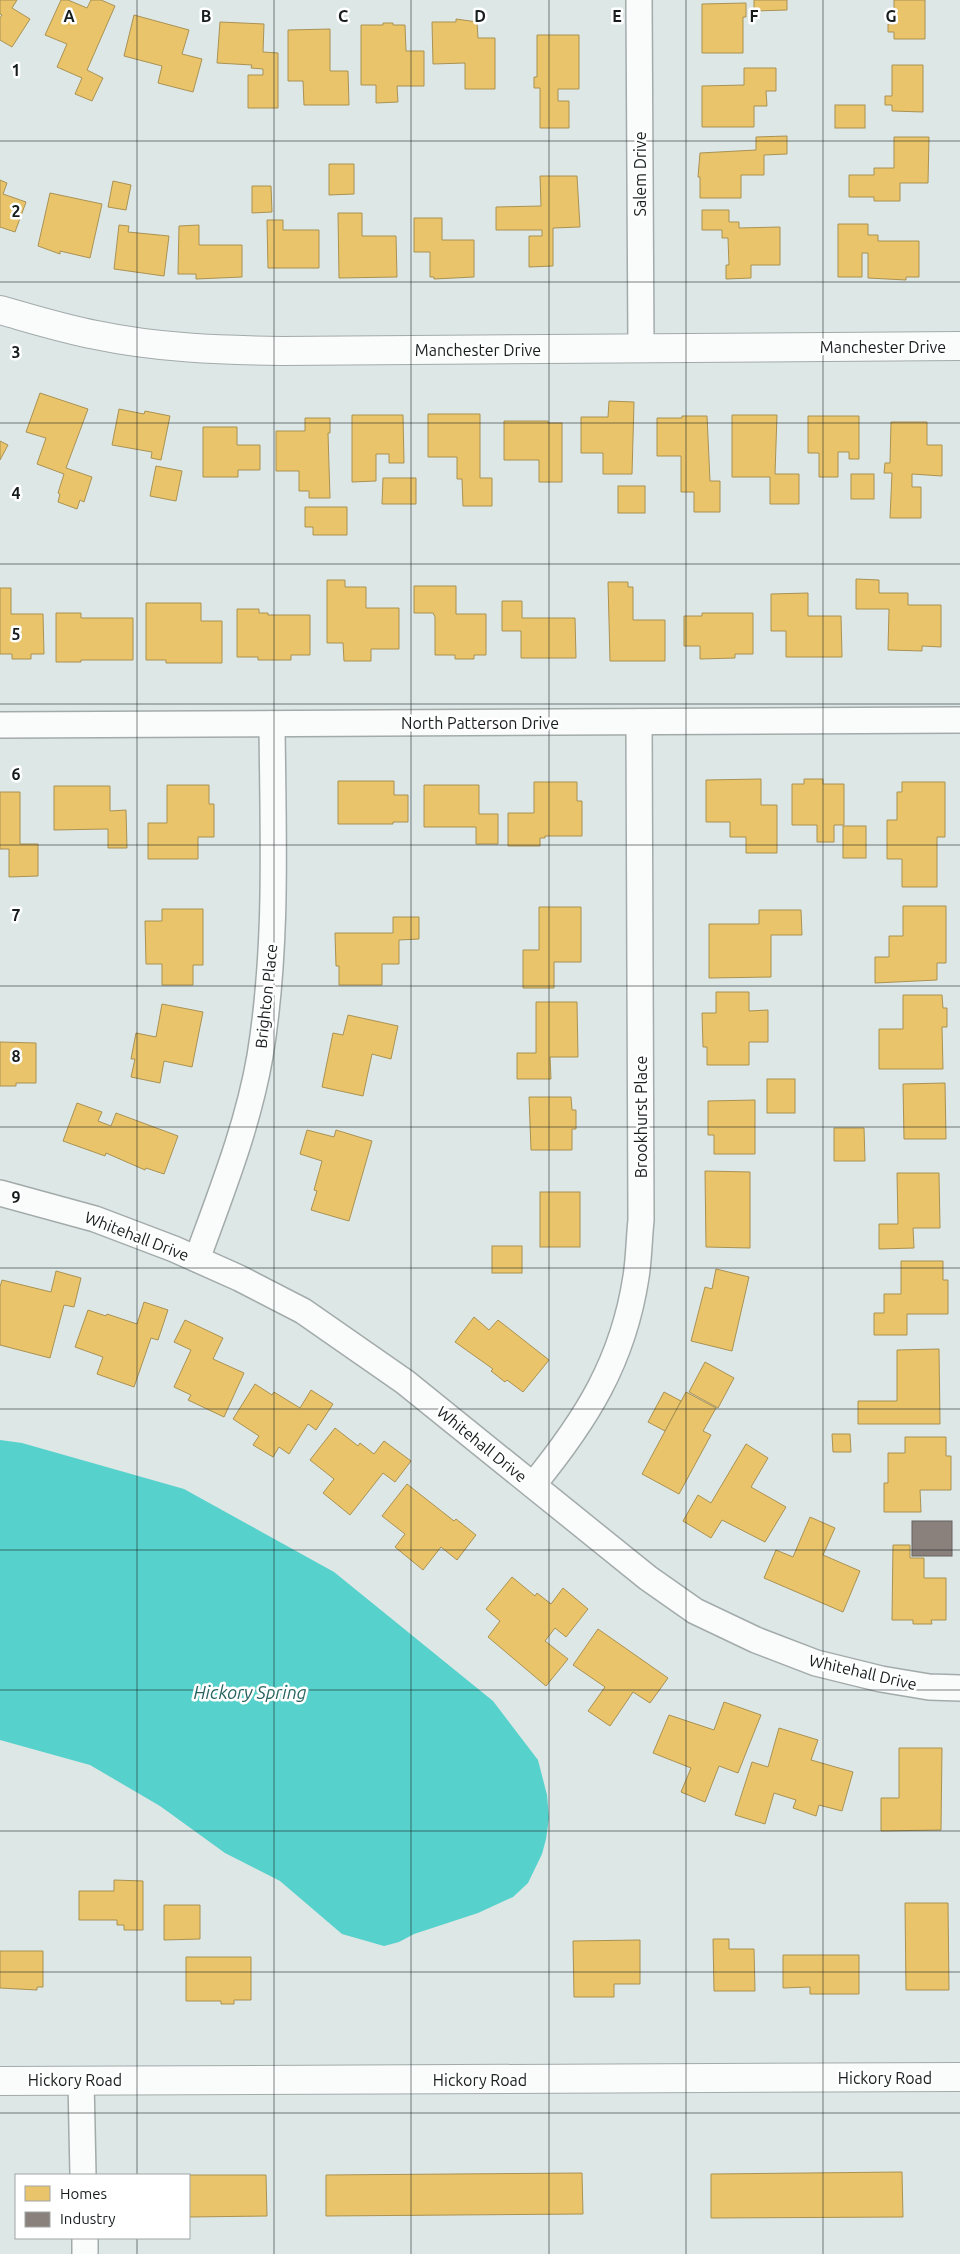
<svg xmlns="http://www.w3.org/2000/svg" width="960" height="2254" font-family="Ubuntu,sans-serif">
	<rect width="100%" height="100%" fill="#dce7e6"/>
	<!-- water -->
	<polygon fill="#56d1cb" points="0,1440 22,1443 184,1489 334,1572 493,1701 538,1760 547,1795 549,1818 546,1839 542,1854 528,1883 513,1897 478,1913 414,1934 399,1942 384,1946 342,1934 280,1881 225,1853 160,1806 90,1765 0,1740"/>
	<!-- homes -->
	<g fill="#e9c46a" stroke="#aa9253">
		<polygon points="0,0 17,0 12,8 30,19 12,47 0,40 0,18 2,15 0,14"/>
		<polygon points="61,0 68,0 87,8 91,0 101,0 115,6 87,70 103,78 92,101 75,94 82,78 57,67 67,44 45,35"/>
		<polygon points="754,0 787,0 787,10 754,11"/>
		<polygon points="894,0 925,0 925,39 894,39 894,32 888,32 888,24 894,24"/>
		<polygon points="746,3 746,17 743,17 743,53 702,53 702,4"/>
		<polygon points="134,15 189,30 182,54 202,59 193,92 158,83 162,66 124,56"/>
		<polygon points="456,19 477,22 478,38 495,38 495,89 465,89 465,63 433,64 432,22 456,22"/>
		<polygon points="220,22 264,24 263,52 278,53 278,108 248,108 248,75 263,75 263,69 251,68 252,65 217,63"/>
		<polygon points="383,23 393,23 393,25 405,25 406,51 424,51 424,86 397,86 398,102 376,103 376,85 361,85 361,25 383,25"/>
		<polygon points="330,29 330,71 348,71 349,105 304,105 303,81 288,81 288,30"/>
		<polygon points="537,35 579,35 579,89 558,89 558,101 569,101 569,128 540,128 540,88 534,88 534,77 537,77"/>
		<polygon points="892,65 923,65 923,112 892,111 892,105 885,105 885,96 892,96"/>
		<polygon points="744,68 776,68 776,91 766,91 767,106 754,106 754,127 702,127 702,86 744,85"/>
		<rect x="835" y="105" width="30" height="23"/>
		<polygon points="787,136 787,154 764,155 764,175 741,175 741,198 700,198 700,177 698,177 700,153 756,150 756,137"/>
		<polygon points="894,137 929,137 928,183 900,183 900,201 874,201 874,197 849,197 849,175 874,175 874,168 894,168"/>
		<polygon points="329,164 354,164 354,194 329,195"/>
		<polygon points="540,176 577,176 580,227 553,228 553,266 529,267 529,236 542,236 542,230 496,230 496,207 541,206"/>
		<polygon points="0,180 7,183 3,194 26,202 15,232 0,227"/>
		<polygon points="113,181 131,185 126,210 108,207"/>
		<polygon points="252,186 271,186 272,212 252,213"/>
		<polygon points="50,193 102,204 90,258 60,251 60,254 38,246"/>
		<polygon points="702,210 729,210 729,222 739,222 739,228 780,227 780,265 751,265 751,278 726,279 726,265 729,265 728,238 722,238 722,230 702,230"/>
		<polygon points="338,213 362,213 362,236 396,236 397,277 339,278"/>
		<polygon points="414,218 442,218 442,240 474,240 474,277 434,279 434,277 430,277 430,252 414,252"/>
		<polygon points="267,220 283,220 283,230 319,230 319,268 268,268"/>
		<polygon points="838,224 868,224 868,235 878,235 878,241 919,241 919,277 906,277 906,280 868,278 868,253 862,253 862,277 838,277"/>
		<polygon points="119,225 129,226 128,232 169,236 164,276 114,269"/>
		<polygon points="199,225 199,245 242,245 242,277 196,279 196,274 178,274 179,226"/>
		<polygon points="40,393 88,409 66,468 92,477 84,502 80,500 77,509 58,502 60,494 58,493 64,474 37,464 46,438 26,432"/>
		<polygon points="609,401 634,402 632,474 603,474 603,453 581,453 581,417 608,417"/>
		<polygon points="119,409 144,414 145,411 170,416 161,460 151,458 152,452 112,445"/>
		<polygon points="428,414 480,414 480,478 492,478 492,506 463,506 462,479 457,479 457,457 428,457"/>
		<polygon points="352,415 403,415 404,463 389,463 389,454 376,454 376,481 352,482"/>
		<polygon points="732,415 777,415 775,474 799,474 799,504 770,504 770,477 732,477"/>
		<polygon points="682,416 707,416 710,481 720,481 720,512 694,512 694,492 681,492 681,456 657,456 657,418 682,418"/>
		<polygon points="808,416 859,416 859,459 849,459 849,452 838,452 838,477 819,477 819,453 808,453"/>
		<polygon points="305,418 330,418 330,433 328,433 330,498 309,498 309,491 299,491 299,471 276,471 276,431 305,431"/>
		<polygon points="504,421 548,421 548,423 562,423 562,482 539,482 539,460 504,460"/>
		<polygon points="891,422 927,422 927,445 942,445 942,476 912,474 912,487 921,487 921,518 890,518 892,473 884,473 885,463 890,463"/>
		<polygon points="203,427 237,427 237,445 260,445 260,470 238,470 238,477 203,477"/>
		<polygon points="0,441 8,445 0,460"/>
		<polygon points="156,466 182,471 176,501 150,496"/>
		<rect x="851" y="474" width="23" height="25"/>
		<polygon points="383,478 416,478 416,504 382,504"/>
		<rect x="618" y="486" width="27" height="27"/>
		<polygon points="305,507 347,507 347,535 313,535 313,527 305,527"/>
		<polygon points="856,579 879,580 879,593 908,593 908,605 941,605 941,647 922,646 922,651 888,650 889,609 856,609"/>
		<polygon points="327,580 345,580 345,587 366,587 366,608 399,608 399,649 371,649 371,661 344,661 343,643 327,643"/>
		<polygon points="608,582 628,582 628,587 633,587 633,620 665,620 665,661 610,661"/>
		<polygon points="414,586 456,586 456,614 486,614 486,655 474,655 474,659 455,659 455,655 435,655 435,617 433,613 414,613"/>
		<polygon points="0,588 11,588 11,614 43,614 44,654 31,654 31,659 12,659 12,654 0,654"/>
		<polygon points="808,593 808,616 841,616 842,657 786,657 786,631 771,631 771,594"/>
		<polygon points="502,601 522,601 522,618 575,618 576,658 521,658 521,631 502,631"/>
		<polygon points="146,603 201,603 201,621 222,621 222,663 166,663 166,660 146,660"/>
		<polygon points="237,609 259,609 259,613 268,613 268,615 310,615 310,655 291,655 291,660 258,660 258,657 237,657"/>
		<polygon points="56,613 81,613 81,618 133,618 133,660 81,660 81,662 56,662"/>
		<polygon points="702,613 753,613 753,654 735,654 735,658 700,659 700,646 684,646 684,616 702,616"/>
		<polygon points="761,779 761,805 777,805 777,853 746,853 746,837 730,837 730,822 706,822 706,780"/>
		<polygon points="804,779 823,779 823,784 844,784 844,825 834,825 834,842 817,842 817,825 792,825 792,784 804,784"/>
		<polygon points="338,781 394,781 394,795 408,795 408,822 393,822 393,824 338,824"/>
		<polygon points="534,782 577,782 577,801 582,801 582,836 545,836 545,838 540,838 540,846 508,846 508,813 534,813"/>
		<polygon points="902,782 945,782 945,837 937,837 937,887 902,887 902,859 887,859 887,820 897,820 897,792 902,792"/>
		<polygon points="167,785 209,785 209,804 214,804 214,837 198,837 198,859 148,859 148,823 167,823"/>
		<polygon points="424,785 479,785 479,814 498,814 498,844 476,844 476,827 424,827"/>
		<polygon points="54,786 110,786 110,811 126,810 127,848 108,848 108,829 54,830"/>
		<polygon points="0,792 20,792 20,844 38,844 38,876 9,877 9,849 0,849"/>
		<rect x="843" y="826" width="23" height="32"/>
		<polygon points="903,906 946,906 946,963 937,963 937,980 875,983 875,957 889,957 889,936 903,936"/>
		<polygon points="539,907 581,907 581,962 554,962 554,988 523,988 523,950 539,950"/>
		<polygon points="162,909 203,909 203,965 193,965 193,985 162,985 162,964 146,964 145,921 162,921"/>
		<polygon points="759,910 801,910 802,935 771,935 771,977 709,978 709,924 759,924"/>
		<polygon points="393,917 419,917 419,939 399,940 399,964 382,964 382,985 339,985 339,966 336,966 335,933 393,933"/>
		<polygon points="716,992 749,992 749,1011 768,1010 768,1042 749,1042 749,1065 707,1065 707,1047 703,1047 702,1013 716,1013"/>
		<polygon points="903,995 942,995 943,1008 947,1008 947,1027 942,1027 943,1069 879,1069 879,1029 903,1029"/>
		<polygon points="536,1002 577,1002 578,1057 550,1057 551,1079 517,1079 517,1053 536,1053"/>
		<polygon points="162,1004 203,1012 192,1067 164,1061 160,1083 131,1077 135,1059 131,1059 136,1033 156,1037"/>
		<polygon points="348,1015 398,1026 391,1059 372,1054 363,1096 322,1087 333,1033 343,1035"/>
		<polygon points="0,1042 36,1043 36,1083 16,1083 16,1086 0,1086"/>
		<rect x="767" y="1079" width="28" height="34"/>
		<polygon points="945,1083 946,1139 904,1139 903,1084"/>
		<polygon points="529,1097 571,1097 572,1110 576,1110 576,1129 572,1129 572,1150 531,1150"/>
		<polygon points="755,1100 755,1154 714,1154 714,1135 708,1135 708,1101"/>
		<polygon points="77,1103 102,1112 98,1121 111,1126 116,1113 178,1136 164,1174 146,1168 145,1170 106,1153 105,1156 63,1141"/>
		<polygon points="834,1128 864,1128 865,1161 834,1161"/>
		<polygon points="307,1130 334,1137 336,1130 372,1141 349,1221 311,1210 317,1191 314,1190 322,1161 300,1154"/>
		<polygon points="705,1171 750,1172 750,1248 706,1247"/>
		<polygon points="897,1173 939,1173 940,1228 913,1228 914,1248 879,1249 879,1224 898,1224"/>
		<rect x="540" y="1192" width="40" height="55"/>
		<rect x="492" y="1246" width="30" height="27"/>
		<polygon points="901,1261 943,1261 943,1280 948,1280 948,1314 907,1314 907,1335 874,1335 874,1313 884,1313 884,1294 901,1294"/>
		<polygon points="716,1269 749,1277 732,1351 691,1341 705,1287 712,1289"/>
		<polygon points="56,1271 81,1278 74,1307 64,1305 50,1358 0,1345 0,1287 2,1280 51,1292"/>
		<polygon points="144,1302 168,1310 158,1340 151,1338 134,1387 97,1374 103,1357 75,1347 88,1310 106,1316 107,1314 137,1324"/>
		<polygon points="474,1317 489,1330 498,1320 549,1360 523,1392 507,1380 505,1382 491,1371 493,1369 455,1342"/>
		<polygon points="185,1320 223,1338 213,1359 244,1373 224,1417 188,1400 191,1395 174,1387 191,1350 174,1342"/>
		<polygon points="939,1349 940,1424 858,1424 858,1401 897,1401 897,1350"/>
		<polygon points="705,1362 734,1378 718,1408 689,1392"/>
		<polygon points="255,1384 272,1395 274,1392 300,1408 311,1390 333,1404 316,1430 308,1424 289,1454 279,1447 273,1457 253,1445 259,1436 233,1419"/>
		<polygon points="664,1392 681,1401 665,1431 648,1422"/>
		<polygon points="686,1392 716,1408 703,1431 711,1435 679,1494 642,1474"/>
		<polygon points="335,1428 358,1446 360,1443 374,1454 384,1441 411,1461 395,1482 383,1473 350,1515 323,1493 334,1479 310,1460"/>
		<polygon points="832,1434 850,1434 851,1452 833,1452"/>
		<polygon points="905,1437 946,1437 946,1456 951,1456 951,1490 920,1490 921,1512 884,1512 884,1483 888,1483 888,1453 905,1453"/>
		<polygon points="746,1444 768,1458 751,1487 786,1507 765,1542 722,1520 711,1538 683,1521 698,1495 711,1503"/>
		<polygon points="407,1484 454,1521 456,1519 476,1535 457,1560 441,1547 423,1570 395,1547 405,1534 382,1516"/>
		<polygon points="810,1517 835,1528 823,1555 860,1571 843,1612 764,1578 776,1550 793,1557"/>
		<polygon points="893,1545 910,1545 910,1558 924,1558 924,1578 946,1578 946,1620 931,1620 932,1624 913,1624 913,1620 892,1620"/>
		<polygon points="512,1577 535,1596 537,1593 551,1604 563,1588 588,1609 566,1637 555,1628 545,1641 568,1659 546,1686 488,1637 500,1621 486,1609"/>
		<polygon points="598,1629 668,1678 650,1703 633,1692 610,1726 588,1711 605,1687 573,1665"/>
		<polygon points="724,1702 761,1715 738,1773 719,1766 705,1802 681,1792 691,1768 653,1753 669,1715 714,1730"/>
		<polygon points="779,1728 818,1740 811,1760 853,1772 842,1811 819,1805 816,1816 793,1808 796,1800 774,1793 765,1824 735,1815 752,1762 768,1767"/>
		<polygon points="899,1748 942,1748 941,1830 881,1831 881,1798 899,1798"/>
		<polygon points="114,1880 143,1881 143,1930 124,1930 124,1925 117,1925 117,1920 79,1920 79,1891 114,1891"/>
		<polygon points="905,1903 948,1903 949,1990 906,1990"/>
		<polygon points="164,1905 200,1905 200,1939 164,1940"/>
		<polygon points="713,1939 729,1939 729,1949 754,1949 755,1991 714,1991"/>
		<polygon points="640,1940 640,1984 614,1984 614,1997 574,1997 573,1941"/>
		<polygon points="0,1951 43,1951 43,1987 37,1987 37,1990 0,1988"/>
		<polygon points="783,1955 859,1955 859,1994 810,1994 810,1987 783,1988"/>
		<polygon points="186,1957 251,1957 251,2000 234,2000 234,2004 221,2004 221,2001 186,2001"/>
		<polygon points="902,2172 903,2217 711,2218 711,2174"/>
		<polygon points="582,2173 583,2214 326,2216 326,2175"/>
		<polygon points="189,2175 266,2175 267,2216 189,2217"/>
	</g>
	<!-- industry -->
	<rect fill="#8a817c" stroke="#686360" x="912" y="1521" width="40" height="35"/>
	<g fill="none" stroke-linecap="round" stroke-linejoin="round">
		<defs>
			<g id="minor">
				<polyline points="639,0 641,349"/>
				<polyline points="0,725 960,720"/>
				<polyline points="0,1193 95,1219 174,1249 239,1278 303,1311 405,1382 648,1578 695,1611 756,1640 816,1663 881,1679 929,1687 960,1688"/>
				<path d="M197,1259C221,1193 248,1126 260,1056C278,946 273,835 272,724"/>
				<path d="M533,1485C586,1420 623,1362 636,1277C639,1258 639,1239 641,1220L639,722"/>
				<polyline points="81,2080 83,2175"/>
				<polyline points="85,2238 85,2254"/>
			</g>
			<g id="tertiary">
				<path d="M0,310C32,319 64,329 96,335C157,348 220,350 282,351L960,346"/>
				<polyline points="0,2081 960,2077"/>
			</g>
		</defs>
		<!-- minor casing -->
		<use href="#minor" stroke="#a3abaa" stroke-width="28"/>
		<!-- tertiary casing -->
		<use href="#tertiary" stroke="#a3abaa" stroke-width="30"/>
		<!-- minor -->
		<use href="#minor" stroke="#fafbfb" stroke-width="25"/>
		<!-- tertiary -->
		<use href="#tertiary" stroke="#fafbfb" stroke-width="28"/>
	</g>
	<!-- grid -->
	<path fill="none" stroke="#171d1d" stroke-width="1" stroke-opacity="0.55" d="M137,0V2175M274,0V2254M411,0V2254M549,0V2254M686,0V2254M823,0V2254M0,141H960M0,282H960M0,423H960M0,564H960M0,704H960M0,845H960M0,986H960M0,1127H960M0,1268H960M0,1409H960M0,1550H960M0,1690H960M0,1831H960M0,1972H960M0,2113H960M137,2238V2254"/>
	<g text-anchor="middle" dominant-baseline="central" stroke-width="5" stroke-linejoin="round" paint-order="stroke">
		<!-- street labels -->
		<g font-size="16" fill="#171d1d" stroke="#fff">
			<text transform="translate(640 174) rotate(-90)">Salem Drive</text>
			<text x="883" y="347">Manchester Drive</text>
			<text x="478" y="350">Manchester Drive</text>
			<text x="480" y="723">North Patterson Drive</text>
			<text transform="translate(266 996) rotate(-84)">Brighton Place</text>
			<text transform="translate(641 1117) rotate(-90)">Brookhurst Place</text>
			<text transform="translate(137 1236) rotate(21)">Whitehall Drive</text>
			<text transform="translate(482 1444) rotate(39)">Whitehall Drive</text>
			<text transform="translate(863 1672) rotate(13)">Whitehall Drive</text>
			<text x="885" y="2078">Hickory Road</text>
			<text x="75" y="2080">Hickory Road</text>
			<text x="480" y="2080">Hickory Road</text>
		</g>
		<!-- water labels -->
		<g font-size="18" font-style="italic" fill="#276360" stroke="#fff">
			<text x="250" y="1692">Hickory Spring</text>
		</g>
	</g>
	<g font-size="16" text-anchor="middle" font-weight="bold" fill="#171d1d" stroke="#fff" stroke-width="5" stroke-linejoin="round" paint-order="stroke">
		<text x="69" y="22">A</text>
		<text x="206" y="22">B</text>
		<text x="343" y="22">C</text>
		<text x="480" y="22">D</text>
		<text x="617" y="22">E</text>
		<text x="754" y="22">F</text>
		<text x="891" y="22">G</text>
		<text x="16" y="76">1</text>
		<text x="16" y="217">2</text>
		<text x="16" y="358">3</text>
		<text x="16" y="499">4</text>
		<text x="16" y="640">5</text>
		<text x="16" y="780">6</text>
		<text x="16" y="921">7</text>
		<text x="16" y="1062">8</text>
		<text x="16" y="1203">9</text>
	</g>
	<!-- legend -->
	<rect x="15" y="2174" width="175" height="65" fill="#ffffff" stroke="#a2a5a5"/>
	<rect x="25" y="2186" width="25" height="15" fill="#e9c46a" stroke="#a2a5a5"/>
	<text x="60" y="2199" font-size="15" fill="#171d1d">Homes</text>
	<rect x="25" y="2212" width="25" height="15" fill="#8a817c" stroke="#a2a5a5"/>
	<text x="60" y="2224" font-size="15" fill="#171d1d">Industry</text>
</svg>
